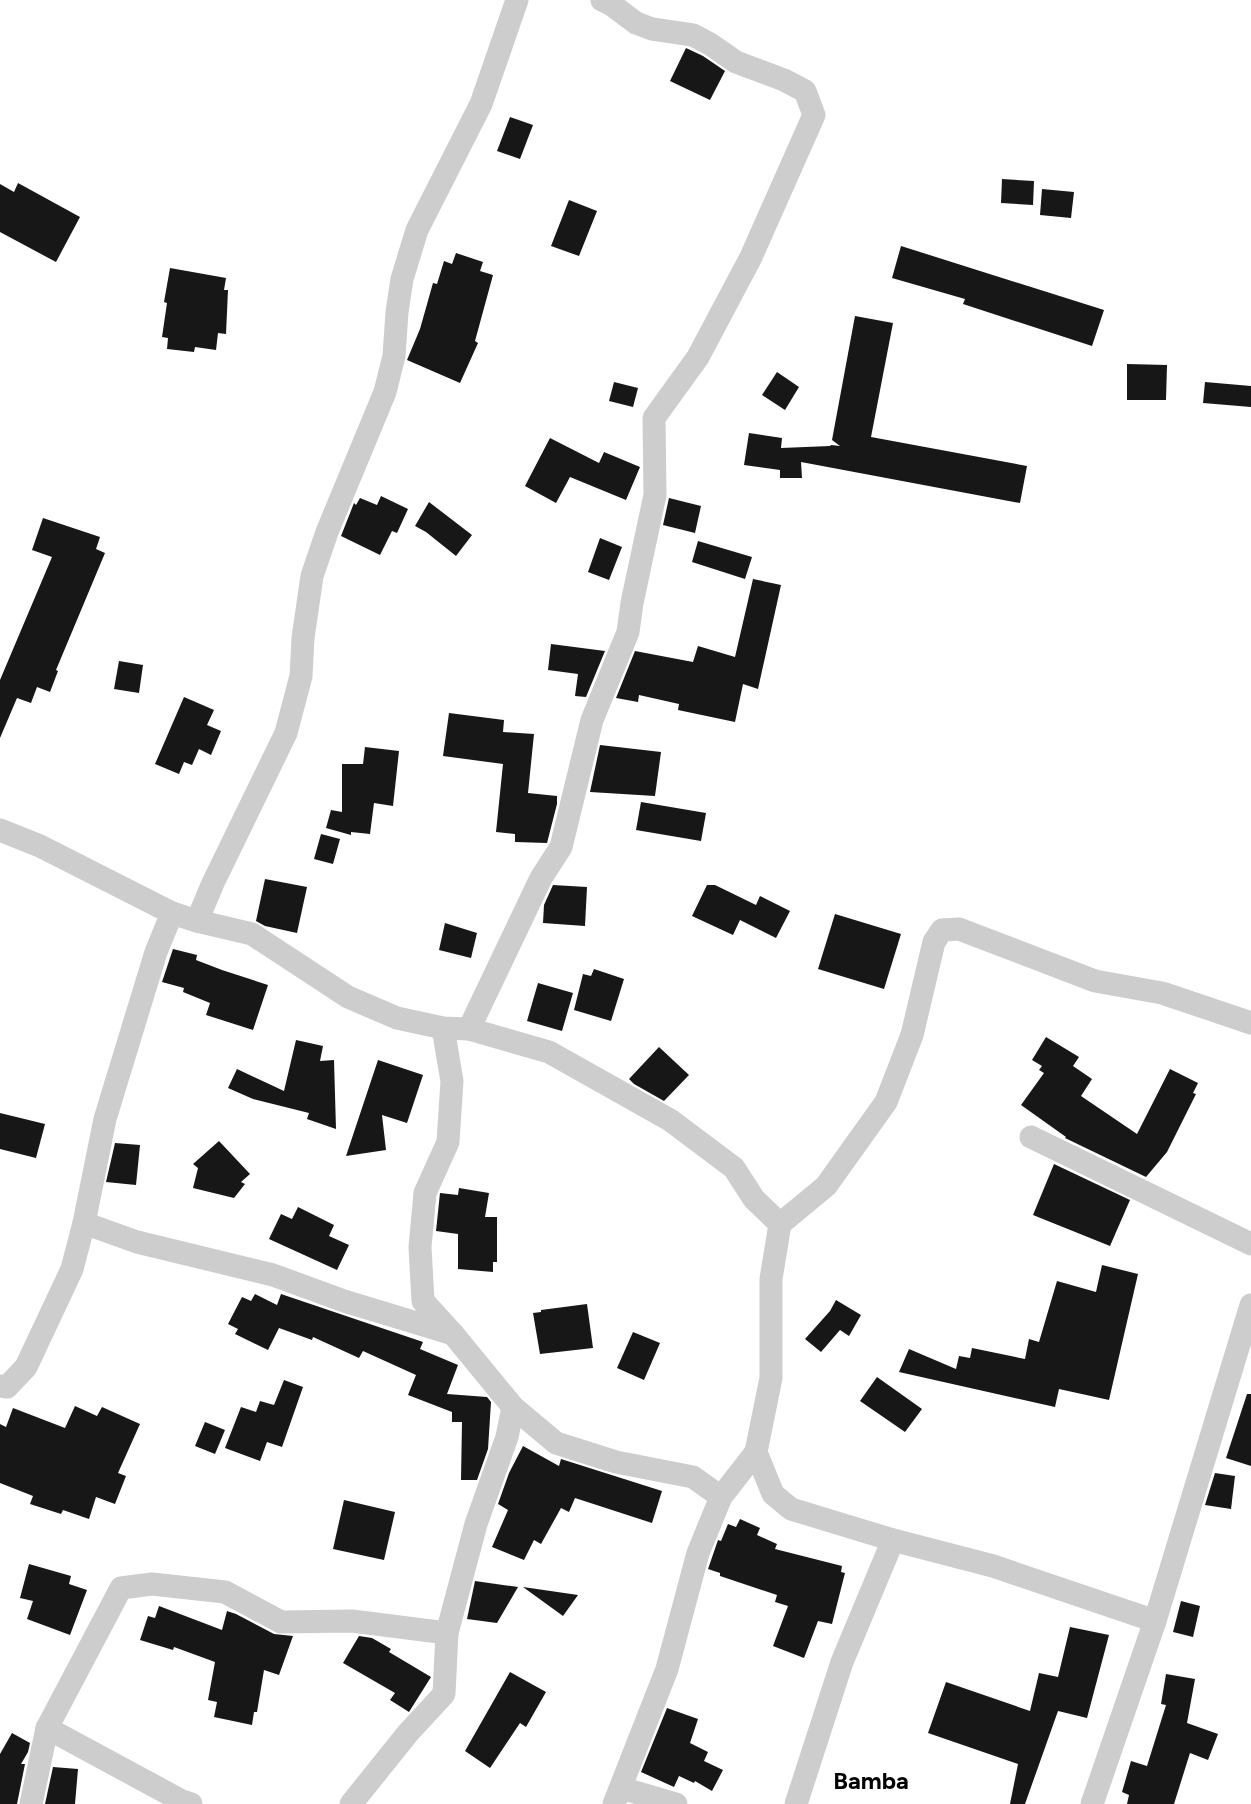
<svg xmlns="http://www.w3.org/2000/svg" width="1251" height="1804" font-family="Figtree,sans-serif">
	<rect width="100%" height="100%" fill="#fff"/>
	<!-- building -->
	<g fill="#171717">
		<polygon points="686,48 703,56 725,71 710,100 670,81"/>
		<polygon points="510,117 533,125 520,159 497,151"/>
		<polygon points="1002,179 1034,181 1033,205 1001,203"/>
		<polygon points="18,183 80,217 56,262 0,232 0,184 14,192"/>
		<polygon points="1042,189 1074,192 1071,218 1040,215"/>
		<polygon points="569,200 597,211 579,256 551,246"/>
		<polygon points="901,246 1104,310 1092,346 963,304 965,299 892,278"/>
		<polygon points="456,253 483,262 480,271 493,275 475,341 478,343 460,383 407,360 420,329 433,283 437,284 444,261 452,264"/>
		<polygon points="170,268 226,278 224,290 228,290 226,334 218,333 216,350 195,347 194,352 167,349 168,338 162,337 167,303 164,302"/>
		<polygon points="855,316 893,323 871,437 1027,466 1020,503 801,462 802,478 780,478 780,470 744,465 749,433 782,438 781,448 830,446 831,445 840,446 832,440"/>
		<polygon points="1127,364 1167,365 1166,400 1127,400"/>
		<polygon points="777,372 799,387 785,410 762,395"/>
		<polygon points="614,382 638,388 633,407 609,401"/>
		<polygon points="1205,382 1251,386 1251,407 1203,403"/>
		<polygon points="550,438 599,463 604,452 640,467 626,500 570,477 556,503 525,486"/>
		<polygon points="381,496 408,509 397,533 392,531 380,555 341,536 354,503 356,505 360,498 377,505"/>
		<polygon points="669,498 701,506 695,533 663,525"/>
		<polygon points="429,502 472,535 456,556 426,532 415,526"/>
		<polygon points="43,518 100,537 96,549 105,553 56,670 58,671 50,692 37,687 31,703 17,698 0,738 0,680 52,557 32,550"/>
		<polygon points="600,538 622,547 609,580 588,572"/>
		<polygon points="698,541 752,557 745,579 692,562"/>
		<polygon points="753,579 781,585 758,689 743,684 735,722 678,710 679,704 639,695 638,702 616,698 635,651 693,662 698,646 735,657"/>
		<polygon points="551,644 605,651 586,697 575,696 578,674 548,670"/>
		<polygon points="119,661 143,665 139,693 114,689"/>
		<polygon points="184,697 214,710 207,725 221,731 211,755 199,749 192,765 184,762 179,774 155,764"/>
		<polygon points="449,713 504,720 503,732 534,734 528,793 557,796 557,804 547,843 515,842 515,834 496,832 503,764 443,756"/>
		<polygon points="600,745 661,752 655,796 590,792"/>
		<polygon points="365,747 399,751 393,806 374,803 370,834 351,832 351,835 326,828 331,810 342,812 342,764 363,764"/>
		<polygon points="641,802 706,813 701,841 636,830"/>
		<polygon points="321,834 340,839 333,864 314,859"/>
		<polygon points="265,879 307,887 297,933 265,926 256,921"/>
		<polygon points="553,885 587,887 585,926 543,923 544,905"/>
		<polygon points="707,885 715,885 756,905 760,896 790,911 776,938 740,920 733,935 692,916"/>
		<polygon points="835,914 901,934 884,989 818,969"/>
		<polygon points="445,923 477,933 471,958 439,950"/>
		<polygon points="173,949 197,955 196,960 222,970 268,985 253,1030 206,1015 210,1003 183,992 184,988 162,982"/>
		<polygon points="594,969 624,979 611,1021 574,1010 583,974 591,976"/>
		<polygon points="538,983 573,993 562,1031 527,1021"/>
		<polygon points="1046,1037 1079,1057 1073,1066 1092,1079 1081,1096 1137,1134 1170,1069 1198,1083 1193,1093 1196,1094 1167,1152 1146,1177 1065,1138 1066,1137 1021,1105 1044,1073 1039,1070 1042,1066 1032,1060"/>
		<polygon points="296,1040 323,1046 320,1061 334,1060 336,1129 307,1119 309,1113 253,1099 228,1088 237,1069 284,1091"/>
		<polygon points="659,1047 689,1075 664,1101 634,1084 629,1079"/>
		<polygon points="378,1060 423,1075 407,1123 382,1115 386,1150 346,1156"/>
		<polygon points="0,1113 45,1124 36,1158 0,1149"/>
		<polygon points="219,1141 250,1174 241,1182 245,1184 234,1198 193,1188 198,1168 193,1164"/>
		<polygon points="115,1143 140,1145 136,1185 106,1182"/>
		<polygon points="1054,1164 1130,1200 1110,1246 1033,1215"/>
		<polygon points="459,1188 489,1193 485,1217 497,1217 497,1262 493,1262 493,1272 458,1269 458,1234 436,1231 440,1193 458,1195"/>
		<polygon points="298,1207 334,1225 329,1236 349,1245 337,1270 269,1239 281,1214 292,1219"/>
		<polygon points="1102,1265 1138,1274 1109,1400 1059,1389 1055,1407 899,1372 909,1349 956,1369 959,1356 970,1358 972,1348 1025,1359 1029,1339 1039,1342 1057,1281 1096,1292"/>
		<polygon points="255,1294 277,1305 281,1294 423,1342 420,1349 458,1365 447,1394 487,1397 491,1402 488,1449 477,1480 461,1480 462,1422 452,1422 452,1412 408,1395 416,1375 363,1351 359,1358 313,1337 312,1340 279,1328 268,1350 235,1334 238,1329 228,1324 242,1297 251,1301"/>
		<polygon points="836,1300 861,1315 849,1336 840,1330 821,1352 805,1339 830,1311"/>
		<polygon points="587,1304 593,1348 540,1354 533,1313 541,1312 541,1310"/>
		<polygon points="633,1332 660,1343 644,1380 617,1368"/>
		<polygon points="877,1377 922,1409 905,1432 860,1401"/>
		<polygon points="284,1380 303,1387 282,1447 267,1442 260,1461 225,1448 241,1407 256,1412 260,1401 274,1405"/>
		<polygon points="1247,1394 1251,1394 1251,1466 1226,1458"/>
		<polygon points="75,1406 97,1416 102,1407 140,1424 118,1473 126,1476 115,1504 96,1497 89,1519 63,1510 61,1514 30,1504 33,1496 0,1483 0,1424 6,1427 13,1408 65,1428"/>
		<polygon points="205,1422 225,1430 215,1454 195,1446"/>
		<polygon points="523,1446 559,1466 561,1459 662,1491 652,1523 575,1498 569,1512 561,1508 541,1544 534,1540 524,1560 492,1547 508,1510 498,1504 509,1473"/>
		<polygon points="1215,1473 1235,1476 1231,1509 1205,1505"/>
		<polygon points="344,1500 395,1512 384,1560 333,1549"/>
		<polygon points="740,1519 760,1528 757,1535 777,1544 775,1549 842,1566 841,1572 845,1573 832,1624 818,1621 804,1658 773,1646 788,1606 775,1602 777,1595 720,1576 720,1573 708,1569 718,1540 721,1541 728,1524 736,1527"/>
		<polygon points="29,1564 71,1576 69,1584 87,1590 70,1635 27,1619 33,1601 20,1598"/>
		<polygon points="475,1581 518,1587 497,1623 467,1619"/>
		<polygon points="523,1587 578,1595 563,1616"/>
		<polygon points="1181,1601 1200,1606 1193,1637 1173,1632"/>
		<polygon points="159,1606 222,1630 227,1611 236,1614 274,1634 293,1636 279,1675 264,1670 257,1712 254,1712 252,1725 214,1717 217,1702 208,1700 215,1662 174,1647 173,1650 140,1640 148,1616 155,1618"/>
		<polygon points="1070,1627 1109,1635 1087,1718 1058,1711 1025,1804 1010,1804 1018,1764 928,1733 946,1682 1030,1711 1039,1673 1058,1677"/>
		<polygon points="359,1636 372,1638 391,1649 389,1652 431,1677 409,1712 390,1700 395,1693 343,1663"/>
		<polygon points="510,1672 546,1692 526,1727 520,1723 490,1768 465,1751"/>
		<polygon points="1166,1674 1195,1679 1187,1723 1218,1734 1208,1760 1190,1753 1174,1804 1127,1804 1129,1795 1122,1792 1131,1761 1147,1766 1166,1705 1161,1704"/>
		<polygon points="667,1708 698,1719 690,1743 708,1752 704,1761 723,1770 712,1791 695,1781 694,1783 679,1776 674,1787 641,1772"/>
		<polygon points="12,1733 30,1743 28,1752 21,1764 25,1764 17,1804 0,1804 0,1754"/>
		<polygon points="53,1767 78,1769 75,1804 45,1804"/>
	</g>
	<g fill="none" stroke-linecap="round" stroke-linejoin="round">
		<!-- street -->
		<g stroke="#cdcdcd" stroke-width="23">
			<polyline points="0,830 40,846 172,913 197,921 252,934 348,997 397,1018 443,1028 469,1029 549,1052 670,1120 734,1168 754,1199 780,1224 771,1279 771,1378 756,1452 773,1494 791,1509 893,1540 993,1566 1155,1621"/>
			<polyline points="197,921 213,883 286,733 301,676 303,638 312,576 327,532 385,392 394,356 397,312 402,279 417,230 481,104 517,0"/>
			<polyline points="443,1028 452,1081 448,1142 425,1193 420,1247 423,1301 453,1334 513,1407 556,1443 616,1462 693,1477 721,1497"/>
			<polyline points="469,1029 541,878 561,847 592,720 628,632 632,603 655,495 654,418 698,357 751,257 814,115 805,91 784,80 736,62 710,44 693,35 652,29 636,23 612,5 602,0"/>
			<polyline points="1031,1137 1251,1244"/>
			<polyline points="84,1223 137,1242 273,1275 344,1301 453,1334"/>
			<polyline points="780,1224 826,1186 886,1102 912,1035 934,942 942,930 959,929 1095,981 1162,993 1251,1023"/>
			<polyline points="0,1386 7,1387 26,1367 72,1269 84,1223 105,1119 156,952 172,913"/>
			<polyline points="47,1728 182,1801 191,1804"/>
			<polyline points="621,1788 676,1804"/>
			<polyline points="31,1804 47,1728 121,1588 152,1584 225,1592 281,1622 352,1621 447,1633"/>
			<polyline points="351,1804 408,1733 444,1694 447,1633 476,1524 507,1437 513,1407"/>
			<polyline points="614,1804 667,1669 698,1553 721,1497 756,1452"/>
			<polyline points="796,1804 842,1662 893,1540"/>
			<polyline points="1092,1804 1155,1621 1251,1305"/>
		</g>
	</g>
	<g text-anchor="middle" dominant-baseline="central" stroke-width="7" stroke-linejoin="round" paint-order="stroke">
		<!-- quarter labels -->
		<g font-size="24" font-weight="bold" fill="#000" stroke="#fff">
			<text x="871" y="1780">Bamba</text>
		</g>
	</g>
</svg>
